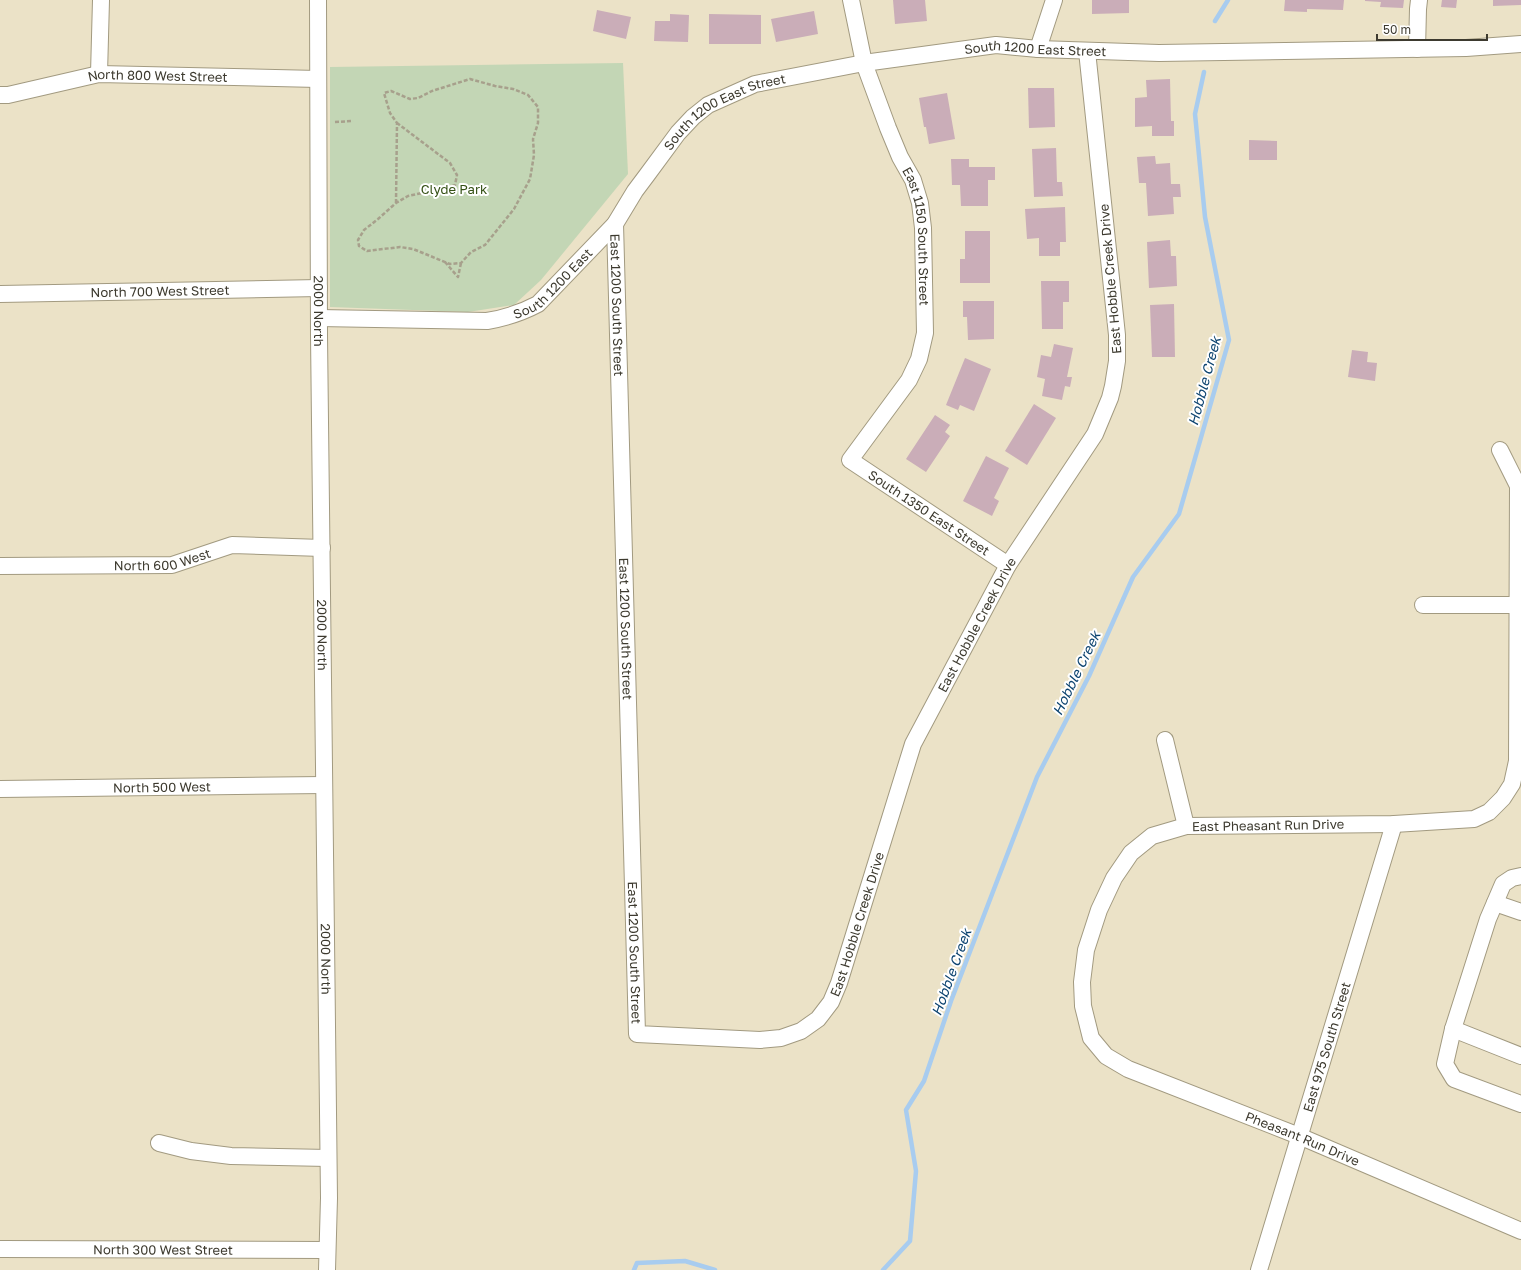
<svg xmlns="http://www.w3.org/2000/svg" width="1521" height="1270" font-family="'Golos Text',sans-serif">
	<rect width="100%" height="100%" fill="#ebe2c7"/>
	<!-- green -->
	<polygon fill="#c3d6b5" points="623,63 628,174 541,280 514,305 468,312 330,307 330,67"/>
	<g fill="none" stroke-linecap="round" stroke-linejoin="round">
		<!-- stream -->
		<g stroke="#a8ccef" stroke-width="4.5">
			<polyline points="1215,21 1228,0"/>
			<polyline points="634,1270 637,1263 685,1261 715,1270"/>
			<polyline points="883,1270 910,1241 916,1171 906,1110 924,1081 951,1001 1037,777 1089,676 1133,577 1179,514 1229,340 1205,217 1195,114 1204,72"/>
		</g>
	</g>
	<!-- building -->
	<g fill="#caadb8">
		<polygon points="893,0 925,0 927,21 895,24"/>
		<polygon points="1092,0 1129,0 1129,13 1092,14"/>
		<polygon points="1285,0 1344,0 1343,10 1307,9 1307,12 1284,11"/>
		<polygon points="1365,0 1404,0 1403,8 1380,7 1381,2 1365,1"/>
		<polygon points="1442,0 1457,0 1456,8 1441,7"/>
		<polygon points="1493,0 1521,0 1521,5 1493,6"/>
		<polygon points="597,10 631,17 626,39 593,31"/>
		<polygon points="814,11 818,34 776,42 771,19"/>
		<polygon points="670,14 689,15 688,42 654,41 655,21 670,21"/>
		<polygon points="709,14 761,15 761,44 709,44"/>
		<polygon points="1170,79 1171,121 1174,121 1174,136 1152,136 1152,126 1135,127 1135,98 1147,97 1146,80"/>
		<polygon points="1028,88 1054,88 1055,127 1029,128"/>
		<polygon points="947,93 955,139 929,144 926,127 924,127 919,98"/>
		<polygon points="1249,140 1277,141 1277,160 1249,160"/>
		<polygon points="1056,148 1057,182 1062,182 1063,196 1034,197 1032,149"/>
		<polygon points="1155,156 1156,164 1170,163 1171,184 1180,184 1181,197 1173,197 1174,214 1148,216 1146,183 1139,183 1137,157"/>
		<polygon points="951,159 969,159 969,167 995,167 995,180 988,180 988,206 961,206 960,185 952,185"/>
		<polygon points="1065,207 1066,242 1060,242 1060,256 1039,256 1039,238 1027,239 1025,209"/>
		<polygon points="965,231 990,231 990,283 960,283 960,259 965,259"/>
		<polygon points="1170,240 1171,256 1176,256 1177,286 1149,288 1147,242"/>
		<polygon points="1041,281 1069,281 1069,302 1063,302 1063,329 1042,329"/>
		<polygon points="963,301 994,301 994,339 968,340 967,317 963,317"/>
		<polygon points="1174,304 1175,357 1152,357 1150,305"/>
		<polygon points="1054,344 1073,348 1067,377 1072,377 1070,387 1065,386 1062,400 1042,396 1045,379 1037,377 1041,355 1051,357"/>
		<polygon points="1352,350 1368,352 1367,362 1377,363 1375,381 1348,377"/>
		<polygon points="965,358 991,369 974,411 960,405 958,410 946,405"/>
		<polygon points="1034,404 1056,418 1027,465 1005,451"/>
		<polygon points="935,415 950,425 945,432 950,436 926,472 906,459"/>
		<polygon points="986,456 1009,468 994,498 999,501 992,516 963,501"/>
	</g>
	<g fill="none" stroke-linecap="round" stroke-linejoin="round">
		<defs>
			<g id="minor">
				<path id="s1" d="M318,0L319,335L329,1198L327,1270"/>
				<path id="s2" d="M851,0L864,63L888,128L900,157L913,180L920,203L923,228L925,333L919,359L909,380L850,460L1008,565"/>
				<polyline points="1038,49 1054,0"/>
				<polyline points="1417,49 1418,9 1419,0"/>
				<polyline points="99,74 101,0"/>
				<path id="s3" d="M0,95H8L99,74L318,79"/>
				<path id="s4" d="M615,224L637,1034L760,1040L781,1038L801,1031L818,1019L831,1002L839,983L913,744L1008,565L1095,434L1110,398L1113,386L1117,361V335L1087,51"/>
				<path id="s5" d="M0,294L319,288"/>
				<path id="s6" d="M319,318L487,321C505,318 521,313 538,304L615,224L635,191L647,175L678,133L693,117L708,105L755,84L864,63L996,45L1038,49L1159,53L1466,48L1521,44"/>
				<path id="s7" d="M1500,450L1518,486L1517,761L1512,784L1503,798L1489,812L1474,819L1394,824L1186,826L1152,836L1131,853L1114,878L1099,910L1086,950L1082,982L1083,1006L1091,1038L1106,1056L1128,1069L1299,1136L1521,1231"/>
				<path id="s8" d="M0,566L172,565L232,545L322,548"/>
				<polyline points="1423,605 1517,605"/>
				<polyline points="1165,740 1186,826"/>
				<path id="s9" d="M0,789L324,785"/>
				<polyline points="1521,876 1512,878 1503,884 1488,919 1453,1029 1445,1064 1454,1079 1521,1104"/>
				<polyline points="1495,903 1521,912"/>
				<polyline points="1453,1029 1521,1056"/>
				<polyline points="159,1143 191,1151 231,1156 328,1158"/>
				<path id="s10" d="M0,1249L327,1250"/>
				<path id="s11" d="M1259,1270L1394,824"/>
			</g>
		</defs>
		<!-- minor casing -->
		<use href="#minor" stroke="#a29a80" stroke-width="18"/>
		<!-- path -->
		<g stroke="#a7a08c" stroke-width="2.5" stroke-dasharray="4 2" stroke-linecap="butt">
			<polyline points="335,122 353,121"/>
			<polyline points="396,203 397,123 390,113 384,93 391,91 410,99 418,98 432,91 470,79 495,86 513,89 528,95 538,107 538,123 533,139 534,155 530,179 514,209 485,245 471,252 461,263 450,264 413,249 400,247 367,251 359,246 358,240 364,230 378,219 396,203 408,196 422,193 442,190 455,185 457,175 450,163 397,123"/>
			<polyline points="445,262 458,277 461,263"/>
		</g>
		<!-- minor -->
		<use href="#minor" stroke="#fff" stroke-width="16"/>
	</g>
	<g text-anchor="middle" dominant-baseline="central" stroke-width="4" stroke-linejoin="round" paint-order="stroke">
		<!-- street labels -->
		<g font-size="13" fill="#3d3a2f" stroke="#fff">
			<text stroke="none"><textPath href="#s6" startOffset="820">South 1200 East Street</textPath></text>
			<text stroke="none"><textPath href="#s3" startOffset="160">North 800 West Street</textPath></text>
			<text stroke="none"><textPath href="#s6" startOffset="496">South 1200 East Street</textPath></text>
			<text stroke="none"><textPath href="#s2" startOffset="248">East 1150 South Street</textPath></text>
			<text transform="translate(1110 279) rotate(-95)">East Hobble Creek Drive</text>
			<text stroke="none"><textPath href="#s6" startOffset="246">South 1200 East</textPath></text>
			<text stroke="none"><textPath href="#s5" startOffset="160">North 700 West Street</textPath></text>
			<text stroke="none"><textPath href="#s4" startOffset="81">East 1200 South Street</textPath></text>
			<text stroke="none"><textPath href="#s1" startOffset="311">2000 North</textPath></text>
			<text stroke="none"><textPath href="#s2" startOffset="590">South 1350 East Street</textPath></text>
			<text stroke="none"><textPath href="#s8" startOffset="163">North 600 West</textPath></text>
			<text stroke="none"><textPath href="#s4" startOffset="1424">East Hobble Creek Drive</textPath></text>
			<text stroke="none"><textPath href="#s4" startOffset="405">East 1200 South Street</textPath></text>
			<text stroke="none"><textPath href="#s1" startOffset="635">2000 North</textPath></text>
			<text stroke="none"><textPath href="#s9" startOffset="162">North 500 West</textPath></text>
			<text transform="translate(1268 825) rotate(-1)">East Pheasant Run Drive</text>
			<text stroke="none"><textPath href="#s4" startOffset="1100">East Hobble Creek Drive</textPath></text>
			<text stroke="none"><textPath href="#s4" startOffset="729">East 1200 South Street</textPath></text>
			<text stroke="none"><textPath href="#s1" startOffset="959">2000 North</textPath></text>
			<text stroke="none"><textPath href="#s11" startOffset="233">East 975 South Street</textPath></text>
			<text stroke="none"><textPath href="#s7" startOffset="1176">Pheasant Run Drive</textPath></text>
			<text stroke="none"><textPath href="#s10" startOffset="163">North 300 West Street</textPath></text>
		</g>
		<!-- park labels -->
		<g font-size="13" fill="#355115" stroke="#fff">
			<text x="454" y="189">Clyde Park</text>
		</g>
		<!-- water labels -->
		<g font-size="14" font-style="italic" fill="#0d4470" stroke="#fff">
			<text transform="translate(1204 381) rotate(-75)">Hobble Creek</text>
			<text transform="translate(1076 673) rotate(-64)">Hobble Creek</text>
			<text transform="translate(951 972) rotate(-70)">Hobble Creek</text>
		</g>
	</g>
	<!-- scale -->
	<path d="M1377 34v6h110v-6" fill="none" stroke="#3d3a2f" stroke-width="2"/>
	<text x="1383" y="34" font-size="12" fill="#3d3a2f" stroke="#ffffff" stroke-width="3" paint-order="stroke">50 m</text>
</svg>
